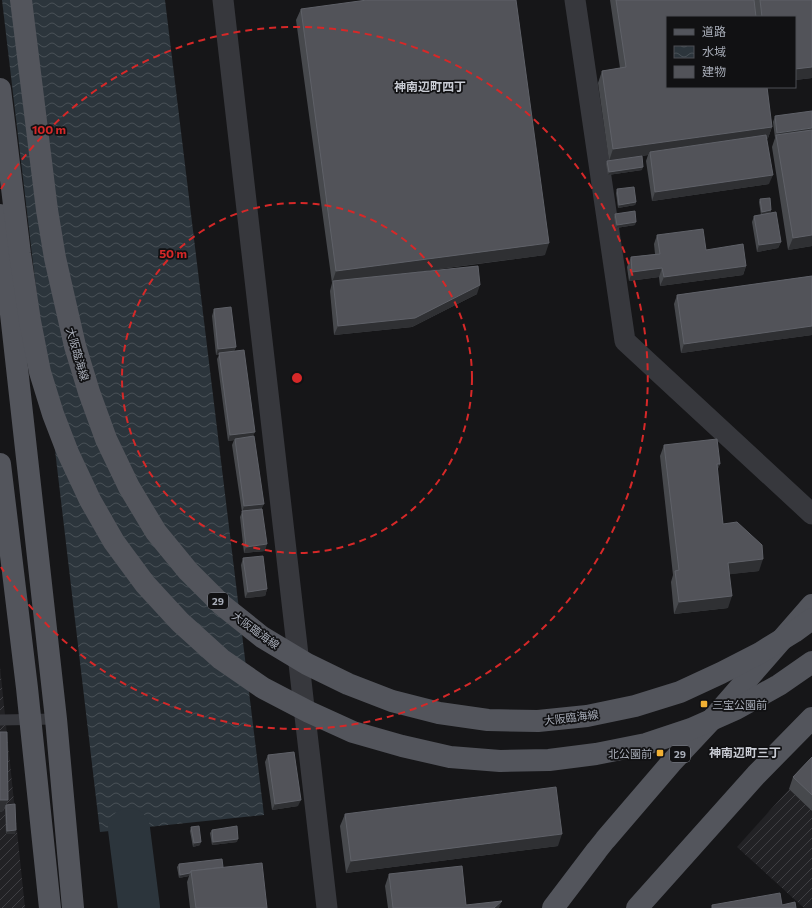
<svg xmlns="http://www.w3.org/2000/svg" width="812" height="908" font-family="Commissioner,'Noto Sans JP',sans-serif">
	<defs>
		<pattern id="industrial-furrows" width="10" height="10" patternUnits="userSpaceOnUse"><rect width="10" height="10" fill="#222225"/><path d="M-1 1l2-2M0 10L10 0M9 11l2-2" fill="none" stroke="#3f3f43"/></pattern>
		<pattern id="water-waves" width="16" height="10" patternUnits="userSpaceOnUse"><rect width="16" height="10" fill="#2c353c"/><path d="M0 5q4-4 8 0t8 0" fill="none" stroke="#485056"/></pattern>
	</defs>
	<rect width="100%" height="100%" fill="#161618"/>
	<!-- industrial -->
	<g fill="url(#industrial-furrows)">
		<polygon points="0,667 25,908 0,908"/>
		<polygon points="812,764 812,908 804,908 737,847"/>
	</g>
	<!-- water -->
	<polygon fill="url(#water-waves)" points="2,0 165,0 264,815 100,832"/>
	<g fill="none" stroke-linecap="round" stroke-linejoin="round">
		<!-- river -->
		<polyline stroke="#2c353c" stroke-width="42" points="129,829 139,908"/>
		<!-- lane -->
		<polyline stroke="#37383d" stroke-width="11" points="0,720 56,719"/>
		<!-- street -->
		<g stroke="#37383d" stroke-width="21">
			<polyline points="223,0 327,908"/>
			<polyline points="575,0 625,341 812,514"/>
		</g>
		<!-- primary -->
		<g stroke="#53555c" stroke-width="22">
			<polyline points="0,215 56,719 73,908"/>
			<polyline points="0,464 27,688 50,908"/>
			<polyline points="553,908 597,850 605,840 671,763 716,715 812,605"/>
			<polyline points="637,908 756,775 812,718"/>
		</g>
		<!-- primary-bridge -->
		<g stroke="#53555c" stroke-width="22">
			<polyline points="21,0 47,210 55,258 75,346 89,392 106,439 129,487 156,532 188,571 222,605 262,637 307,664 348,684 392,701 439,713 488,720 538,721 587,716 635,706 680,692 721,673 760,653 794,632 812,619"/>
			<polyline points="0,89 20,254 30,321 40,372 53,414 68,453 90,500 114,542 145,584 180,622 221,659 263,688 309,712 353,732 402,746 450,757 500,761 549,760 596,754 646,744 691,729 736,709 779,685 812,662"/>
		</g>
	</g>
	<!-- wall -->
	<g fill="#47494d">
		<polygon points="610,0 812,0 812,78 795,80 795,17 667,17 772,127 768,138 767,139 769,184 652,201 646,161 648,155 642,156 642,170 608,175 606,164 607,161 609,161 598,83 602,71 620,68"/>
		<polygon points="301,9 545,255 387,276 477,294 412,327 334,335 330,291 332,283 296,20"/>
		<polygon points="775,116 812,246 788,250 772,147 775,138 773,122"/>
		<polygon points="617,189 636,202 635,205 618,208 616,193"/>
		<polygon points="760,199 771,210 770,213 781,242 778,248 757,252 752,222 754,216 761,215 759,202"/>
		<polygon points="615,214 635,225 616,228 614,217"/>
		<polygon points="657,235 706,250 746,266 743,275 660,286 659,277 629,281 627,267 631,257 655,254 654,244"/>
		<polygon points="812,276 812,335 681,353 674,304 677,295"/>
		<polygon points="214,309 236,347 234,351 253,436 262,509 265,551 244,553 240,517 242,512 232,445 234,440 228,441 217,359 219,355 216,355 212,316"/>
		<polygon points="664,445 720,464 717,470 723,524 759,571 729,574 728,608 674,614 671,582 673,575 660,456"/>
		<polygon points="243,558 267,589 265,596 245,598 241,565"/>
		<polygon points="0,732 8,800 6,805 15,834 6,834 5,808 3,811 0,812"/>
		<polygon points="268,755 298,806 272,810 265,762"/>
		<polygon points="812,757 812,811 789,789 793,777"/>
		<polygon points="345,814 558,846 346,873 340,826"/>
		<polygon points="191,827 200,845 193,847 190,831"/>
		<polygon points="212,830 237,842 212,845 210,833"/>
		<polygon points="179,864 223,867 267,908 190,908 187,882 189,876 179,878 177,867"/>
		<polygon points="389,874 466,905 499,908 388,908 385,886"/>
	</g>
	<!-- shaded-wall -->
	<g fill="#2f3033">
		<polygon points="812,67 812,78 795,80 795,69"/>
		<polygon points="772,127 768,138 650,155 650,152 648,155 609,161 613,149"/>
		<polygon points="812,128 812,134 776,137 777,133"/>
		<polygon points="643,167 642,170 608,175 609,172"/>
		<polygon points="773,175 769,184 652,201 655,192"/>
		<polygon points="636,202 635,205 618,208 619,205"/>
		<polygon points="771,210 770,213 761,215 762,212"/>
		<polygon points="636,222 635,225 616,228 617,225"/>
		<polygon points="812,235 812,246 788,250 793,238"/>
		<polygon points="781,242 778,248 757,252 759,245"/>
		<polygon points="549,243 545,255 333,283 333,281 332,283 336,271"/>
		<polygon points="746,266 743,275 660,286 664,277"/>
		<polygon points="662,268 659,277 629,281 632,272"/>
		<polygon points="480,285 477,294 412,327 334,335 338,326"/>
		<polygon points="812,326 812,335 681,353 684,344"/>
		<polygon points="236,347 233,353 219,353 219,355 216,355 218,349"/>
		<polygon points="255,432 252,438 228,441 230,435"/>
		<polygon points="717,464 720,464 715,476"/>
		<polygon points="264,504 261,510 242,513 244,506"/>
		<polygon points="267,544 265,551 244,553 246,547"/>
		<polygon points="763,559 759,571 724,575 728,563"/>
		<polygon points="267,589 265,596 245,598 248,592"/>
		<polygon points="732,596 728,608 674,614 679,602"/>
		<polygon points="0,800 8,800 3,811 0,812"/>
		<polygon points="301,800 298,806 272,810 275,804"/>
		<polygon points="16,830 15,834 6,834 7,831"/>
		<polygon points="562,834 558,846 346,873 351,861"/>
		<polygon points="238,839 237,842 212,845 213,842"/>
		<polygon points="201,842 200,845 193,847 194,843"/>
		<polygon points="190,873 189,876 179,878 180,875"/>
		<polygon points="502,901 499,908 494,908"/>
	</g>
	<!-- building -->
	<g fill="#525359" stroke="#5f6168">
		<polygon points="367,0 516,0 549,243 336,271 301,9"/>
		<polygon points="616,0 754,0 756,17 667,17 667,87 767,87 772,127 613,149 602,71 626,67"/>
		<polygon points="760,0 812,0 812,67 795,69 795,17 762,17"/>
		<polygon points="812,111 812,128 777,133 775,116"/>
		<polygon points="812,130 812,235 793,238 776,135"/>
		<polygon points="766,135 773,175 655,192 650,152"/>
		<polygon points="642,156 643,167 609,172 607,161"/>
		<polygon points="634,187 636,202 619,205 617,189"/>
		<polygon points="770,198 771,210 762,212 760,199"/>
		<polygon points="635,211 636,222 617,225 615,214"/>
		<polygon points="776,212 781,242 759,245 754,216"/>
		<polygon points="703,229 706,250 743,244 746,266 664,277 662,268 632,272 631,257 660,254 657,235"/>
		<polygon points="478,266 480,285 415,318 338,326 333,281"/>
		<polygon points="812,276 812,326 684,344 677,295"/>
		<polygon points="231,307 236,347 218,349 214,309"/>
		<polygon points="244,350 255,432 230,435 219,353"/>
		<polygon points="254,436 264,504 244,506 235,439"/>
		<polygon points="717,439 720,464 717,464 723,524 737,522 762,545 763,559 728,563 732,596 679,602 675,571 679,570 664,445"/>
		<polygon points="262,509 267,544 246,547 242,511"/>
		<polygon points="263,556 267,589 248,592 243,558"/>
		<polygon points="0,732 7,732 8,800 0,800"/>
		<polygon points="294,752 301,800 275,804 268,755"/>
		<polygon points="812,757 812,795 793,777"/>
		<polygon points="556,787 562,834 351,861 345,814"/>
		<polygon points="15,804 16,830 7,831 6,805"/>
		<polygon points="199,826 201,842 194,843 191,827"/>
		<polygon points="237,826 238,839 213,842 212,830"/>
		<polygon points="222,859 223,867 191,871 190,873 180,875 179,864"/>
		<polygon points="262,863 267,908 196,908 191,871"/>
		<polygon points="462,866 466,905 502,901 494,908 393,908 389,874"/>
		<polygon points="780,893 782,905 795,902 796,908 712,908 712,905"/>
	</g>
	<!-- distance rings -->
	<g fill="none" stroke="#d62828" stroke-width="2" stroke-dasharray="7 5">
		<circle cx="297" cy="378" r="175"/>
		<path d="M1 189A351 351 0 1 1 1 567"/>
	</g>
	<!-- markers -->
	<g fill="#f2b134" stroke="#111113" stroke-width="1.5">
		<rect x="700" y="700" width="8" height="8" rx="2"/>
		<rect x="656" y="749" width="8" height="8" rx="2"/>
	</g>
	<g text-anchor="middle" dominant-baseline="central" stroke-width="3.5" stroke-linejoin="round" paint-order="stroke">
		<!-- shield labels -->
		<g fill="#111113" stroke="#7b7e86" stroke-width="1">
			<rect x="208" y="593" width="20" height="16" rx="3"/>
			<rect x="670" y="746" width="20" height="16" rx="3"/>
		</g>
		<g font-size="10" font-weight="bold" fill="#a8adb8">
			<text x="218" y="601">29</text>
			<text x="680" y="754">29</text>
		</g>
		<!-- street labels -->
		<g font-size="11" fill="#a8adb8" stroke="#111113">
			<text transform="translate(78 354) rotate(74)">大阪臨海線</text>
			<text transform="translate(256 630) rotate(36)">大阪臨海線</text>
			<text transform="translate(571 717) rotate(-7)">大阪臨海線</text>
		</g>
		<!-- poi labels -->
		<g font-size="11" fill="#a8adb8" stroke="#111113" text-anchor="start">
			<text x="712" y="704">三宝公園前</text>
			<text x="652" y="753" text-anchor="end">北公園前</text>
		</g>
		<!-- neighbourhood labels -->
		<g font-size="12" font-weight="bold" fill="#c9ccd4" stroke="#111113">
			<text x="430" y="86">神南辺町四丁</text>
			<text x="745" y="752">神南辺町三丁</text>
		</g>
	</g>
	<circle cx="297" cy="378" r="6" fill="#d62828" stroke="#111113" stroke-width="2"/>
	<g font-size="12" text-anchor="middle" font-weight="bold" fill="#d62828" stroke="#111113" stroke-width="3.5" stroke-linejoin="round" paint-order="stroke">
		<text x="49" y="134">100 m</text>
		<text x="173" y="258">50 m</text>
	</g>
	<!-- legend -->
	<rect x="666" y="16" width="130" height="72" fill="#111113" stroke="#4d4f55"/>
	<rect x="674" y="29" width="20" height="6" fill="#53555c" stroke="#4d4f55"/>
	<text x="702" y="36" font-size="12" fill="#a8adb8">道路</text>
	<rect x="674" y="46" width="20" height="12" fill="url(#water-waves)" stroke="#4d4f55"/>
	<text x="702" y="56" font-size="12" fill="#a8adb8">水域</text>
	<rect x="674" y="66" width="20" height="12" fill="#525359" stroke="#4d4f55"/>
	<text x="702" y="76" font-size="12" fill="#a8adb8">建物</text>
</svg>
